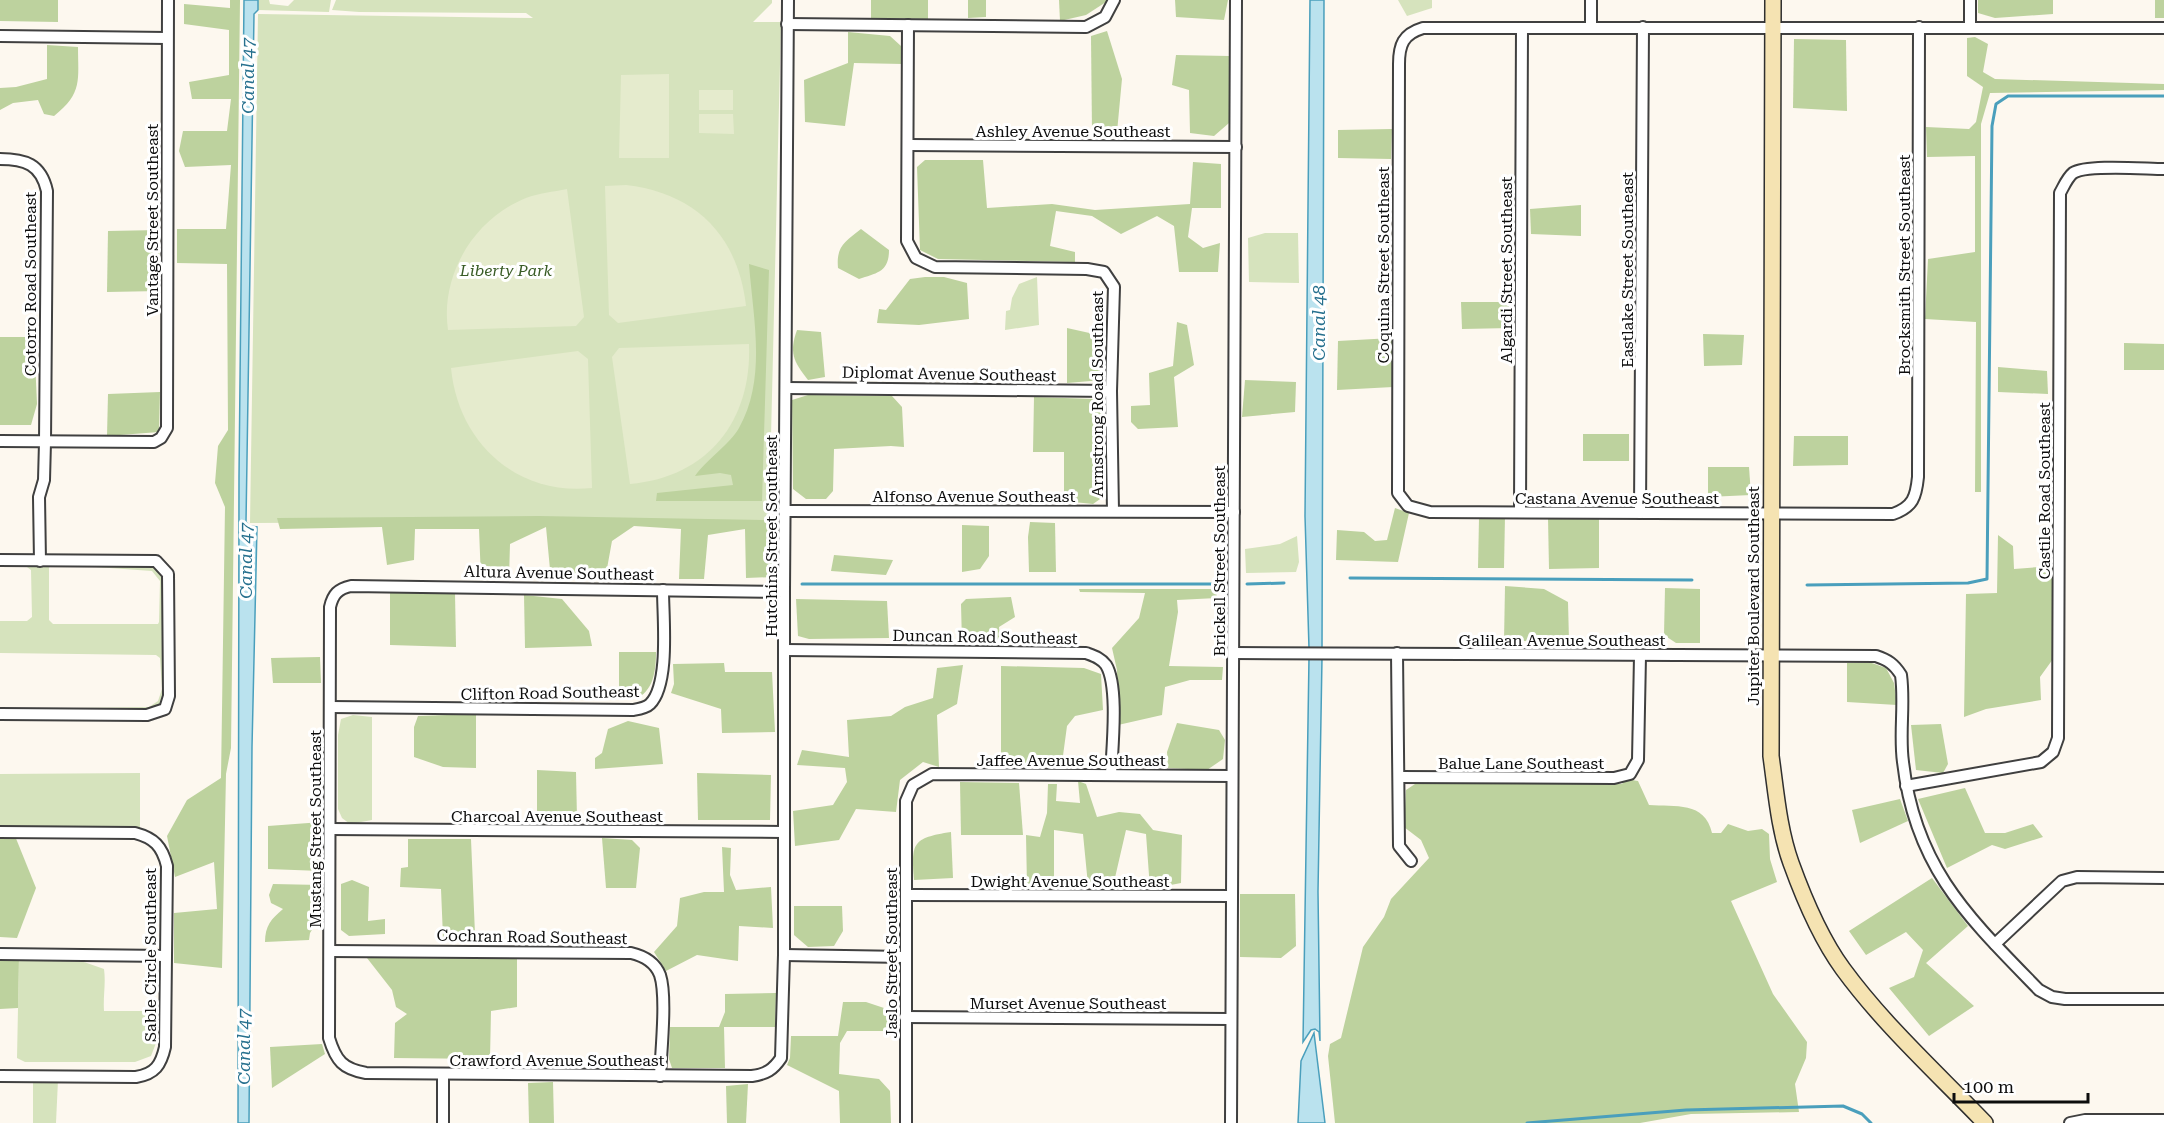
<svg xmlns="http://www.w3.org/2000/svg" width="2164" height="1123" font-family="'Roboto Serif',serif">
	<rect width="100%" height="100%" fill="#fdf8ef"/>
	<!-- green -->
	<g fill="#d6e3bd">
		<polygon points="258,0 269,0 270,4 288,6 294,0 331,0 329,12 258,10"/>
		<polygon points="336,0 772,0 772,3 753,22 781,22 769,520 250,523 258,14 533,18 526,13 359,12 332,10"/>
		<polygon points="1398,0 1432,0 1432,8 1407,16"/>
		<polygon points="1265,233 1298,233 1299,283 1249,282 1248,238"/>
		<polygon points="1037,277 1039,325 1005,330 1006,311 1010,310 1012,298 1019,284"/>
		<polygon points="1297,536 1299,562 1296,572 1246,573 1245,549 1280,544"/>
		<polygon points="0,565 50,565 49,568 49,620 53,624 158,624 159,622 160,581 152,571 67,565 154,566 163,576 164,696 161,706 146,711 0,709 149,707 158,701 162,689 160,658 156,655 0,653 0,621 27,621 32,617 31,570 27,567 0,567"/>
		<polygon points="353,715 372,717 372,820 350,824 342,818 338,809 338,735 341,719"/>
		<polygon points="140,773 140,829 0,827 0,774"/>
		<path d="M19,958L84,962L104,969C106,983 103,997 104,1011H155L156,1043L151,1056L135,1062H25L17,1058Z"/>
		<polygon points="33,1080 58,1080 56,1123 33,1123"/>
	</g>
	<!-- forest -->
	<g fill="#bdd29e">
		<polygon points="0,0 58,0 58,22 0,21"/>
		<polygon points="230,0 240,0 231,748 226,774 222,968 174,963 174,913 217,909 214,862 175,877 167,836 187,800 221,778 225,507 215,483 218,446 228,430 227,264 177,263 177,229 226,229 231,165 185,167 179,151 183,131 227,131 231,99 192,99 189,82 229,75 229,30 184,24 184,4 230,8"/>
		<polygon points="871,0 928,0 928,19 871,18"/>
		<polygon points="968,0 986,0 986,17 968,18"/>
		<polygon points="1059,0 1106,0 1106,2 1086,15 1060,21"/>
		<polygon points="1175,0 1228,0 1224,20 1176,17"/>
		<polygon points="1978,0 2053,0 2053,14 1995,18 1978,13"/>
		<rect x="2155" y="0" width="9" height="18"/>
		<polygon points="1107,31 1122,79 1117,132 1092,132 1091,36"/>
		<polygon points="848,32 890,36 901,46 903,64 854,63 845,126 805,122 804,80 848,63"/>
		<polygon points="1975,37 1988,44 1983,72 1995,79 2164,84 2164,90 1990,93 1981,124 1981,492 1975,492 1976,322 1925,319 1928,259 1975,252 1975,156 1927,157 1926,127 1969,129 1976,122 1983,87 1967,76 1967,38"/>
		<polygon points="1794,39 1846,40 1847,111 1793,108"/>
		<path d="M47,45L78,47C78,80 83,93 54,116L44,114L38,100L13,103L0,110V88L16,87L47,79Z"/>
		<polygon points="1176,55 1229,56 1229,123 1214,136 1190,133 1189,90 1172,85"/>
		<polygon points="1392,129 1391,159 1338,158 1338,130"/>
		<polygon points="925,160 983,160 987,208 1052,204 1095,210 1190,204 1193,162 1221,164 1221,208 1192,208 1188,237 1203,248 1220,243 1218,272 1179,272 1174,226 1157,216 1121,234 1092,216 1056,211 1050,246 1075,252 1075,262 938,259 920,250 917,167"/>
		<polygon points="1581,205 1581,236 1531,234 1530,209"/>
		<path d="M861,229L889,250C889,272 877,273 859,279L838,268C836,246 845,242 861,229Z"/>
		<polygon points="159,230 160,291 107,292 108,231"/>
		<path d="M749,264L769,270L762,501H656L657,493L733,485L731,475L720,473L695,476C706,460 730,444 739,428C767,378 753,318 749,264Z"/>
		<polygon points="925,277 944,277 967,283 969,319 919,325 877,323 879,309 886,310 910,279"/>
		<polygon points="1461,302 1511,302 1511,328 1462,329"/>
		<polygon points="1177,322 1187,325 1194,365 1174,377 1178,427 1138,429 1131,422 1131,406 1150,405 1149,373 1173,366"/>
		<polygon points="1067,328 1103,336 1103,380 1067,383"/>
		<path d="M797,330L821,332L825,377L808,380C793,361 789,352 797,330Z"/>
		<polygon points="1703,334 1744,335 1742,365 1704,366"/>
		<polygon points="0,337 34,337 37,404 31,425 0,425"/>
		<polygon points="1392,338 1393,387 1337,390 1338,341"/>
		<polygon points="2124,343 2164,344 2164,370 2124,370"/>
		<polygon points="1998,367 2047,371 2048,394 1998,392"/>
		<polygon points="1245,380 1296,382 1295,412 1242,417"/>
		<polygon points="160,392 159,432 107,436 108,394"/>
		<polygon points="808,395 892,396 902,407 904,447 891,446 834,449 833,491 826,499 806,499 793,489 792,400"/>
		<polygon points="1034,397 1094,399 1104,406 1103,497 1093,504 1064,501 1064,452 1033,452"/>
		<rect x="1583" y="434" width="46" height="27"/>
		<polygon points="1794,436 1848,436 1848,465 1793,466"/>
		<polygon points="1749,467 1751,495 1708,497 1708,467"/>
		<polygon points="1395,508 1409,513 1398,562 1336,560 1337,530 1364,532 1375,541 1387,540"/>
		<polygon points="539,516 769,520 778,535 774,577 746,578 745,529 708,535 704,579 679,579 681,529 634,526 612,541 606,574 551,580 546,527 510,544 509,578 481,579 479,529 415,529 414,560 387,565 382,527 280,529 277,518"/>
		<polygon points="1505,516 1504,568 1478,568 1479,518"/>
		<polygon points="1548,518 1599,518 1599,568 1549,569"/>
		<polygon points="1030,522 1055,523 1056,572 1029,572 1028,537"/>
		<polygon points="962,525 989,526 989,556 980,569 962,572"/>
		<polygon points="1998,535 2013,546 2014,569 2052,566 2053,659 2040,677 2041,700 1986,709 1964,717 1966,594 1997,593"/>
		<polygon points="834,555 893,560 886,575 831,571"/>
		<polygon points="1505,586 1544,589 1568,602 1569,641 1504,641"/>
		<polygon points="1665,588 1700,589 1700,643 1676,643 1664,635"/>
		<polygon points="1079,589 1216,589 1217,598 1177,600 1178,612 1169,666 1223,667 1222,680 1190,680 1165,687 1162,715 1118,725 1117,670 1112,648 1139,618 1145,593 1080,592"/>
		<polygon points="390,592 455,593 456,647 390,645"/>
		<polygon points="524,595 562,599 589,631 592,646 525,648"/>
		<polygon points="1011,597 1015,617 999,627 1000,643 962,643 961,604 966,599"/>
		<polygon points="796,599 887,601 889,638 809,639 798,636"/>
		<path d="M619,652H656C656,669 654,693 634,699C630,700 624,699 619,699Z"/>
		<polygon points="320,657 321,683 273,683 271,658"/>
		<polygon points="1869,662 1886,668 1894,683 1897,705 1847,702 1847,663"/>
		<polygon points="724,663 725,672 772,672 775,732 722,733 721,709 671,693 674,684 673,664"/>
		<polygon points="963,665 957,704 937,715 939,767 923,762 900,780 896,812 856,809 839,840 795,846 793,811 833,805 847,782 845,768 797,765 802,750 849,757 847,720 891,716 905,707 933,698 937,668"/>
		<polygon points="1001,666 1084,668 1101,674 1103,710 1075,716 1067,726 1062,763 1009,766 1001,757"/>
		<polygon points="476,714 476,768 443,767 414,757 414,727 418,716"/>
		<polygon points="628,721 659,728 663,764 595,769 595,758 602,753 608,729"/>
		<polygon points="1177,723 1219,730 1225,740 1223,759 1207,770 1168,768 1167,752"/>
		<polygon points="1941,724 1948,764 1943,773 1916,770 1911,725"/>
		<polygon points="537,770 576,772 577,819 537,821"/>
		<polygon points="697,773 771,775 770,820 698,820"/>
		<path d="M1626,779L1638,781L1649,805C1675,807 1705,801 1712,833H1721L1728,824L1748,831L1762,829L1769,834L1770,859L1777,882L1731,901L1773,994L1807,1042L1806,1058L1795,1084L1799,1112L1691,1114L1640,1123H1335L1328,1056L1330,1044L1341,1038L1363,947L1384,917L1391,899L1429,858L1421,840L1404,827L1406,790L1415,784H1622Z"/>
		<polygon points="1078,781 1086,784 1097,817 1119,812 1140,814 1153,830 1182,835 1181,883 1150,889 1146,834 1126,830 1114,882 1088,885 1083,834 1054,830 1054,887 1027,886 1026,835 1040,837 1047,813 1048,784 1057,784 1056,801 1080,803"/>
		<polygon points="960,782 1019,783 1023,835 961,835"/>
		<polygon points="1965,788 1985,833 2005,833 2033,824 2043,837 2005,849 1992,845 1947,868 1918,799"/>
		<polygon points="1900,799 1908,821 1860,843 1852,810"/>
		<polygon points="322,822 321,871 268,869 268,826"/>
		<path d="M951,832L953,878L914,880C911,843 912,838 951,832Z"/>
		<polygon points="0,836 15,836 36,888 17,938 0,937"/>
		<polygon points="602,838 632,840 640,848 636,888 606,888"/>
		<polygon points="408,839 471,839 475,934 443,937 441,889 400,887 401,868 408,867"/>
		<polygon points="722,847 731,848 730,875 736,890 771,887 773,928 739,926 738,961 697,955 666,971 654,952 677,926 680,898 704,892 724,892"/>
		<polygon points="1932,878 1968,926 1926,963 1974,1006 1929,1036 1889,988 1914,977 1923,950 1906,932 1866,955 1849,931"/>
		<polygon points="352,880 369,887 368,921 385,919 385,934 349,936 341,930 341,884"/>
		<path d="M273,884L321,885L322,914L310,933L309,940L265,942C265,926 271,919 283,909L271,903L269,895Z"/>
		<polygon points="1240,894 1295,894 1296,946 1281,958 1240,957"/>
		<polygon points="794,906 842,906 843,931 834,946 808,947 794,935"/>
		<polygon points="517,957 517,1007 491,1011 490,1059 394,1058 395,1023 407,1014 396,1007 392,990 367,958"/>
		<polygon points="0,958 19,958 18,1008 0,1009"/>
		<polygon points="776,993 775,1027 724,1027 725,1068 672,1068 669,1059 670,1027 719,1027 725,1012 725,994"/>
		<polygon points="843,1002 866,1002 890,1010 891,1031 847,1031 840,1043 839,1074 879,1079 890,1091 891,1123 840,1123 839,1091 787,1065 790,1058 791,1036 838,1036"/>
		<polygon points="322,1044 325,1054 272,1088 270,1047"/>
		<polygon points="553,1082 554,1123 529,1123 528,1083"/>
		<polygon points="748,1084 746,1123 727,1123 726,1086"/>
	</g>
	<!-- pitch -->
	<g fill="#e5ebcd">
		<polygon points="669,74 669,158 619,158 621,75"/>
		<rect x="699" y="90" width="34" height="20"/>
		<polygon points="699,114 733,114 734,134 699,133"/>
		<path d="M626,185C696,193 738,236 746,306L618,323L609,315L605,186Z"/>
		<path d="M567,189L584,317L576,326L448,330C440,275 474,219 526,198C539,193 553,192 567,189Z"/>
		<path d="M749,344C752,421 708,477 630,484L612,357L619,348Z"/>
		<path d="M578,351L588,359L592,488C516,496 458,442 451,368Z"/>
	</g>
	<!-- water -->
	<g fill="#bae2ee" stroke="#4a9fbc" stroke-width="1.5">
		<polygon points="244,0 258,0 258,10 254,14 246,522 249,526 257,527 252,747 249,1123 238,1123 239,477"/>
		<polygon points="1310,0 1324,0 1322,649 1309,648 1305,516"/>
		<polygon points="1309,658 1322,658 1318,892 1320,1041 1319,1032 1315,1029 1311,1030 1303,1042"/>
		<polygon points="1314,1033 1325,1123 1298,1123 1301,1061"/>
	</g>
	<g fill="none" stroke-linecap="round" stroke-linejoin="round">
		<!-- stream -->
		<g stroke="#4a9fbc" stroke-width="3">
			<polyline points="1350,578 1692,580"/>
			<polyline points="802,584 1223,584"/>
			<polyline points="1247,584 1284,583"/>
			<polyline points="1807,585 1968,583 1987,579 1992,126 1996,104 2008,96 2164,96"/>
			<polyline points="1527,1123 1686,1110 1843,1106 1862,1114 1871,1123"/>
		</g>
		<defs>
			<g id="street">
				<polyline points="787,24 1086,27 1105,17 1114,0"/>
				<polyline points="908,25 907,241 916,258 935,267 1087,269 1104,272 1114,287 1111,391 1113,511"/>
				<polyline points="1591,27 1591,0"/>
				<path d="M1919,27L1918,477C1916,497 1913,507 1893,514L1430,512L1408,506L1398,493L1399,64C1399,45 1403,34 1423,28H2164"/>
				<polyline points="1970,27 1970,0"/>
				<polyline points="0,36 167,38"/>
				<polyline points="909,145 1236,147"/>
				<path d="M0,159C25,159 41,164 47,191L45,442L44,480L39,497L40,561"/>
				<polyline points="786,388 1111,391"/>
				<polyline points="0,441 154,442 161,438 167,428 168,0"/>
				<polyline points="785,511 1234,512"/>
				<polyline points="1520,512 1522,28"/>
				<polyline points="1640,513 1643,27"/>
				<polyline points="0,560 156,561 168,574 169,696 165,709 147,715 0,714"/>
				<path d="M784,592L351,586C338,589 333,594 330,607L329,1038C336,1061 343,1069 366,1073L752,1076C766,1074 773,1070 781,1058L784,955V592L788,0"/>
				<path d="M785,650L1086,653C1094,656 1101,658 1106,665C1119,686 1112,749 1111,775"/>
				<path d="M1234,653L1876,656C1888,660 1894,664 1901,675C1905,704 1899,734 1903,762C1915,868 1969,918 2039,990L2052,997L2065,999H2164"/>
				<polyline points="1397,653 1399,846 1411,861"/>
				<path d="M331,707L633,710C639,709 646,708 650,704C670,684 663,618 663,590"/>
				<polyline points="1399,777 1614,778 1630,774 1638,760 1640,656"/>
				<path d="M1906,786L2041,762L2053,752L2058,738L2060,193C2064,186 2067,178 2073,173C2087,164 2145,169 2164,169"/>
				<polyline points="330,829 783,832"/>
				<path d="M0,832L135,833C154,838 162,846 167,866L165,1047C161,1065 155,1074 136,1077L0,1076"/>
				<polyline points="907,895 1232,896"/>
				<polyline points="1995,944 2062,881 2077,877 2164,878"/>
				<path d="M330,951L631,953C644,956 655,962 660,975C667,996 661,1052 660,1076"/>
				<polyline points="0,954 165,956"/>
				<polyline points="784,955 905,957"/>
				<polyline points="905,1017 1231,1019"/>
				<polyline points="443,1123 443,1074"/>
				<polyline points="906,1123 906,801 913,785 932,774 1232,776"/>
				<polyline points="1231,1123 1236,0"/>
				<polyline points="2070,1123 2085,1120 2164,1120"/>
			</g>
			<path id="secondary" d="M1773,0L1771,756C1776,792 1779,830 1791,863C1804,899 1821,939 1843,969C1884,1025 1937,1073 1985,1123"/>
		</defs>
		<!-- street casing -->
		<use href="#street" stroke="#404040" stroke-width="14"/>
		<!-- secondary casing -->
		<use href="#secondary" stroke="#2f2f2f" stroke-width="18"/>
		<!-- street -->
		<use href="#street" stroke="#fff" stroke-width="10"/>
		<!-- secondary -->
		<use href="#secondary" stroke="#f5e3b2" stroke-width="15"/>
	</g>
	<g text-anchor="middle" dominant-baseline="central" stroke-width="6" stroke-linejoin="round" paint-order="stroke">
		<!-- street labels -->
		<g font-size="16" fill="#0d0d0d" stroke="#fff">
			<text x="1073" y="131">Ashley Avenue Southeast</text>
			<text transform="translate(152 220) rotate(-90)">Vantage Street Southeast</text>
			<text transform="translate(1383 265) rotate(-90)">Coquina Street Southeast</text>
			<text transform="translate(1904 265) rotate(-90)">Brocksmith Street Southeast</text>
			<text transform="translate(1506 270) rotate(-90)">Algardi Street Southeast</text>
			<text transform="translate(1627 270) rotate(-90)">Eastlake Street Southeast</text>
			<text transform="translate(30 284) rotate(-90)">Cotorro Road Southeast</text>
			<text transform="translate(949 374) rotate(1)">Diplomat Avenue Southeast</text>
			<text transform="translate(1097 394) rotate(-90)">Armstrong Road Southeast</text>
			<text transform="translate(2044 491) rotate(-90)">Castile Road Southeast</text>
			<text x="974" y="496">Alfonso Avenue Southeast</text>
			<text x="1617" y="498">Castana Avenue Southeast</text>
			<text transform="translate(771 536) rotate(-90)">Hutchins Street Southeast</text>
			<text transform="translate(1219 561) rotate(-90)">Brickell Street Southeast</text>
			<text transform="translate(559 573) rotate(1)">Altura Avenue Southeast</text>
			<text transform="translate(1753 596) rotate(-90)">Jupiter Boulevard Southeast</text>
			<text transform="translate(985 637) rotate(1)">Duncan Road Southeast</text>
			<text x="1562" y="640">Galilean Avenue Southeast</text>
			<text transform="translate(550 693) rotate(-1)">Clifton Road Southeast</text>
			<text x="1071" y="760">Jaffee Avenue Southeast</text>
			<text x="1521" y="763">Balue Lane Southeast</text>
			<text x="557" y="816">Charcoal Avenue Southeast</text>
			<text transform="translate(315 829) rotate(-90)">Mustang Street Southeast</text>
			<text x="1070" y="881">Dwight Avenue Southeast</text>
			<text transform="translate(532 937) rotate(1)">Cochran Road Southeast</text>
			<text transform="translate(891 953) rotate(-90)">Jaslo Street Southeast</text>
			<text transform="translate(150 955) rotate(-90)">Sable Circle Southeast</text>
			<text x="1068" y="1003">Murset Avenue Southeast</text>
			<text x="557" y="1060">Crawford Avenue Southeast</text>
		</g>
		<!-- park labels -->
		<g font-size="16" font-style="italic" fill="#395c26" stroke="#fff">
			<text x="506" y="270">Liberty Park</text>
		</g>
		<!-- water labels -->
		<g font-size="18" font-style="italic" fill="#26708e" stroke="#fff">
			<text transform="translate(247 76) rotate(-90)">Canal 47</text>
			<text transform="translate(1318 323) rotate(-90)">Canal 48</text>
			<text transform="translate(245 561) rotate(-90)">Canal 47</text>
			<text transform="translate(243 1047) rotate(-90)">Canal 47</text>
		</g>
	</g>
	<!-- scale -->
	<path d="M1954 1093v9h134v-9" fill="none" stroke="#0d0d0d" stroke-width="3"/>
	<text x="1963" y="1093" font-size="18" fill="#0d0d0d" stroke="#ffffff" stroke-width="4.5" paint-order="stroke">100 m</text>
</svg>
